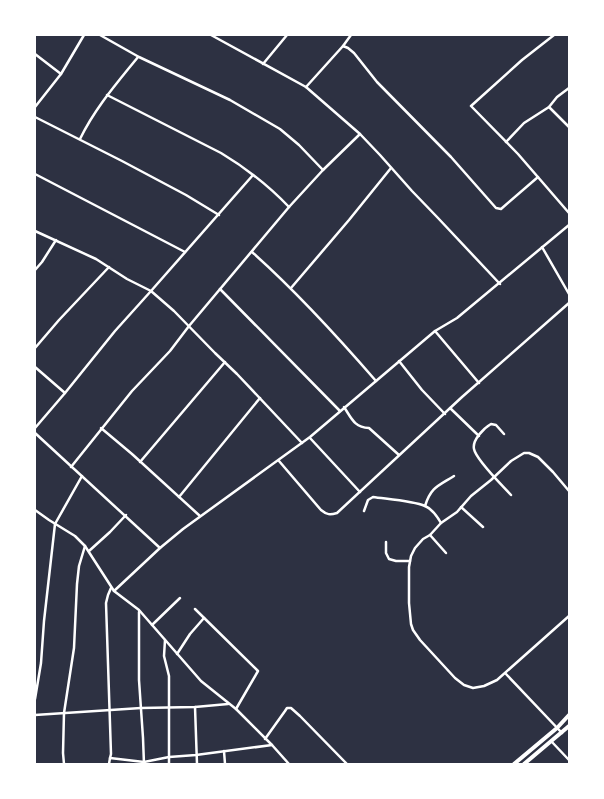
<svg xmlns="http://www.w3.org/2000/svg" width="604" height="799" font-family="'Noto Sans',sans-serif">
	<rect width="100%" height="100%" fill="#2d3142"/>
	<g fill="none" stroke-linecap="round" stroke-linejoin="round">
		<!-- minor -->
		<g stroke="#fff" stroke-width="2.5">
			<polyline points="100,35 139,57 230,100 280,129 299,145 323,170"/>
			<polyline points="211,35 306,87 360,134 380,155 412,191 438,218 500,284"/>
			<polyline points="554,35 522,60 471,106 518,154 569,213"/>
			<polyline points="343,46 351,35"/>
			<polyline points="35,54 61,74"/>
			<polyline points="263,64 287,35"/>
			<polyline points="306,87 343,46 348,48 354,53 377,82 451,157 496,208 501,209 538,177"/>
			<path d="M107,95L221,153C246,168 269,186 289,207"/>
			<polyline points="35,107 61,74 84,35"/>
			<polyline points="549,107 569,127"/>
			<polyline points="35,117 122,161 186,195 219,215"/>
			<path d="M80,139C95,108 117,83 138,57"/>
			<polyline points="506,142 524,123 549,107 557,97 569,88"/>
			<polyline points="35,174 185,252"/>
			<polyline points="35,231 96,259 127,279 151,291 174,311 215,353 237,374 302,443"/>
			<polyline points="542,247 569,294"/>
			<path d="M252,252C297,292 337,336 376,381"/>
			<polyline points="35,270 42,262 56,240"/>
			<polyline points="291,288 349,220 391,168"/>
			<polyline points="220,289 340,411"/>
			<polyline points="435,331 479,383"/>
			<polyline points="35,348 59,320 109,267"/>
			<polyline points="399,361 422,390 445,414"/>
			<polyline points="35,367 65,393"/>
			<path d="M344,407C352,419 354,427 369,428L399,455"/>
			<polyline points="450,408 479,436"/>
			<polyline points="35,428 65,393 115,331 151,291 253,175"/>
			<polyline points="101,428 132,454 200,516"/>
			<polyline points="35,433 160,548"/>
			<path d="M504,434L496,425L491,424C484,428 472,440 474,449C476,460 502,485 511,495"/>
			<polyline points="310,438 360,492"/>
			<path d="M279,461L321,510C327,515 330,515 337,513L462,397L569,303"/>
			<polyline points="140,462 225,362"/>
			<polyline points="71,467 132,391 170,351 189,326 289,207 323,170 360,134"/>
			<polyline points="569,491 553,472 538,457 529,453 524,453 511,461 491,480 471,496 457,512 441,523 430,535 423,539 415,548 411,556 409,567 409,603 411,624 413,630 420,640 455,678 464,685 473,688 484,686 497,680 569,616"/>
			<polyline points="179,497 260,398"/>
			<path d="M425,506C431,487 438,486 454,476"/>
			<polyline points="461,507 483,527"/>
			<polyline points="35,510 49,520 75,536 85,546 114,591 139,610 201,681 236,709 272,745 289,764"/>
			<path d="M364,511L368,500L373,497C386,499 413,501 425,506C432,509 437,516 441,523"/>
			<polyline points="430,535 446,553"/>
			<polyline points="386,542 386,553 389,559 396,561 410,561"/>
			<polyline points="89,551 110,532 126,515"/>
			<polyline points="114,591 160,548 183,529 310,437 435,331 457,318 569,225"/>
			<polyline points="195,609 258,671 236,709"/>
			<polyline points="139,612 139,680 143,738 144,764"/>
			<polyline points="152,625 180,598"/>
			<polyline points="165,640 164,656 169,676 169,764"/>
			<polyline points="177,654 190,634 204,618"/>
			<polyline points="506,674 562,733"/>
			<polyline points="35,699 41,663 44,621 55,524 82,476"/>
			<polyline points="195,707 197,764"/>
			<polyline points="35,715 141,708 195,707 228,704"/>
			<polyline points="265,739 285,711 287,708 291,708 300,716 347,764"/>
			<polyline points="551,741 569,760"/>
			<polyline points="224,751 225,764"/>
			<polyline points="110,758 111,754 106,603 108,595 111,588"/>
			<polyline points="64,764 63,753 64,713 74,648 77,584 79,566 85,546"/>
			<polyline points="109,764 110,758 144,762 169,757 196,755 272,745"/>
		</g>
		<!-- primary -->
		<g stroke="#fff" stroke-width="4">
			<polyline points="514,764 557,728 569,715"/>
			<polyline points="524,764 569,726"/>
		</g>
	</g>
	<!-- border -->
	<rect width="604" height="799" fill="none" stroke="#ffffff" stroke-width="72"/>
</svg>
